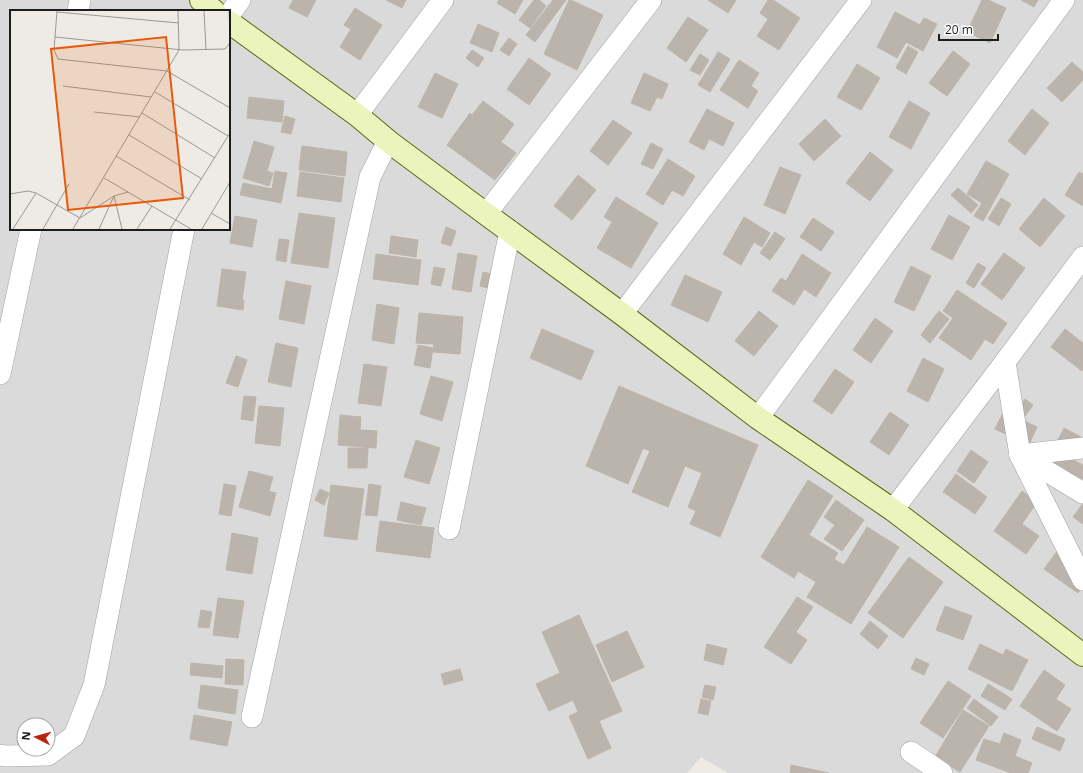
<svg xmlns="http://www.w3.org/2000/svg" width="1083" height="773" font-family="'Open Sans',sans-serif">
	<rect width="100%" height="100%" fill="#eeebe4"/>
	<!-- residential -->
	<path fill="#dbdada" fill-rule="evenodd" d="M0,0H1083V773H728L701,757L687,773H0ZM11,11H229V229H11ZM24,725H48V749H24Z"/>
	<!-- building -->
	<g fill="#bab4ad" stroke="#beb4a8">
		<polygon points="293,0 316,0 307,17 289,8"/>
		<polygon points="386,0 406,0 402,8"/>
		<polygon points="499,0 523,0 515,14 497,3"/>
		<polygon points="534,0 539,0 546,6 530,28 519,20"/>
		<polygon points="553,0 566,0 535,42 526,35"/>
		<polygon points="569,0 571,0 603,15 577,70 544,54"/>
		<polygon points="708,0 736,0 728,13"/>
		<polygon points="768,0 773,0 800,18 779,50 757,36 768,19 760,13"/>
		<polygon points="982,0 988,0 1006,8 990,43 967,32"/>
		<polygon points="1021,0 1038,0 1034,7"/>
		<polygon points="355,8 382,25 360,60 340,47 351,29 344,25"/>
		<polygon points="895,12 920,25 924,18 937,24 923,51 906,42 897,58 877,47"/>
		<polygon points="688,17 708,30 686,62 667,48"/>
		<polygon points="478,24 499,33 492,52 470,43"/>
		<polygon points="509,38 517,44 509,56 500,50"/>
		<polygon points="908,46 918,52 906,74 896,68"/>
		<polygon points="472,50 484,58 478,67 466,58"/>
		<polygon points="953,51 970,64 947,96 929,83"/>
		<polygon points="718,52 730,59 710,92 698,85"/>
		<polygon points="700,54 709,60 700,75 690,70"/>
		<polygon points="529,58 551,74 529,105 507,89"/>
		<polygon points="739,60 759,73 751,86 758,91 748,108 720,90"/>
		<polygon points="1072,62 1083,72 1083,80 1062,102 1047,88"/>
		<polygon points="857,64 880,78 861,110 837,97"/>
		<polygon points="435,73 458,84 442,118 418,107"/>
		<polygon points="644,73 668,84 662,99 657,97 650,111 631,103"/>
		<polygon points="249,97 284,101 282,122 247,118"/>
		<polygon points="483,101 514,124 501,142 516,153 495,180 447,145 470,113 472,115"/>
		<polygon points="909,101 930,113 911,149 889,137"/>
		<polygon points="707,109 734,123 723,146 709,139 704,150 689,142"/>
		<polygon points="1032,109 1049,123 1025,155 1008,141"/>
		<polygon points="285,116 295,119 291,134 281,132"/>
		<polygon points="825,119 841,136 814,161 799,144"/>
		<polygon points="613,120 632,133 608,165 590,151"/>
		<polygon points="254,141 274,147 267,171 273,173 269,186 243,178"/>
		<polygon points="651,143 663,149 653,169 641,164"/>
		<polygon points="302,146 347,152 345,176 299,170"/>
		<polygon points="870,152 893,170 870,201 846,183"/>
		<polygon points="668,159 695,176 683,196 672,190 663,205 646,194"/>
		<polygon points="986,161 1009,174 983,221 974,216 982,203 967,194"/>
		<polygon points="780,167 801,175 785,214 764,205"/>
		<polygon points="275,171 287,173 281,203 240,195 243,183 272,189"/>
		<polygon points="300,172 344,178 341,202 297,196"/>
		<polygon points="1079,172 1083,174 1083,206 1065,195"/>
		<polygon points="578,175 596,190 572,220 554,206"/>
		<polygon points="958,188 978,205 971,213 951,195"/>
		<polygon points="616,197 658,223 631,268 597,248 612,222 604,217"/>
		<polygon points="1001,198 1011,204 999,226 988,219"/>
		<polygon points="1044,198 1065,216 1040,247 1019,229"/>
		<polygon points="299,213 335,218 328,268 291,263"/>
		<polygon points="949,215 970,227 952,260 931,249"/>
		<polygon points="235,216 257,220 252,247 230,243"/>
		<polygon points="744,217 770,233 762,247 754,242 741,265 723,254"/>
		<polygon points="813,218 834,232 821,251 800,237"/>
		<polygon points="446,227 456,231 451,246 441,243"/>
		<polygon points="775,232 785,239 770,260 760,253"/>
		<polygon points="391,236 418,240 416,257 389,253"/>
		<polygon points="279,239 289,240 286,262 276,260"/>
		<polygon points="458,253 477,256 471,292 452,289"/>
		<polygon points="1004,253 1025,268 1002,300 981,284"/>
		<polygon points="376,254 421,260 418,285 373,279"/>
		<polygon points="802,254 831,273 816,297 804,289 794,305 772,291 781,278 786,281"/>
		<polygon points="978,263 986,268 974,288 966,283"/>
		<polygon points="911,266 931,276 914,311 894,302"/>
		<polygon points="434,267 445,269 441,286 431,284"/>
		<polygon points="222,269 246,272 242,300 244,300 243,310 217,306"/>
		<polygon points="483,272 496,275 492,289 480,286"/>
		<polygon points="685,275 722,292 708,322 671,305"/>
		<polygon points="286,281 311,286 304,324 279,319"/>
		<polygon points="957,290 1007,323 993,344 985,339 971,360 939,338 953,318 943,311"/>
		<polygon points="377,304 399,308 394,344 372,340"/>
		<polygon points="759,311 778,326 754,356 735,341"/>
		<polygon points="939,311 949,319 930,343 921,335"/>
		<polygon points="419,313 463,317 460,354 433,352 434,344 416,343"/>
		<polygon points="875,318 893,331 871,363 853,350"/>
		<polygon points="542,329 594,351 581,380 530,358"/>
		<polygon points="1065,329 1083,343 1083,369 1082,371 1051,347"/>
		<polygon points="276,343 298,348 291,387 268,382"/>
		<polygon points="418,345 433,348 430,368 414,365"/>
		<polygon points="236,356 247,360 238,387 226,383"/>
		<polygon points="923,358 944,369 928,402 907,391"/>
		<polygon points="364,364 387,367 381,406 358,403"/>
		<polygon points="835,369 854,382 832,414 813,401"/>
		<polygon points="431,376 453,382 442,421 420,414"/>
		<polygon points="619,386 758,445 720,537 690,524 696,511 688,507 702,473 685,466 668,507 632,492 650,451 643,448 628,484 586,466"/>
		<polygon points="244,396 256,397 253,421 241,419"/>
		<polygon points="1025,399 1033,405 1023,419 1015,414"/>
		<polygon points="259,406 284,408 280,446 255,443"/>
		<polygon points="1004,411 1037,427 1026,451 1014,438 995,429"/>
		<polygon points="890,412 909,425 889,455 870,442"/>
		<polygon points="340,415 361,417 360,430 377,431 376,448 338,445"/>
		<polygon points="1064,428 1083,438 1083,445 1075,461 1083,465 1083,478 1079,485 1044,468"/>
		<polygon points="416,440 440,448 429,484 404,477"/>
		<polygon points="348,448 368,448 367,468 348,468"/>
		<polygon points="971,450 988,462 974,483 957,471"/>
		<polygon points="249,471 273,477 269,491 276,493 270,516 239,507"/>
		<polygon points="956,474 987,497 975,514 943,492"/>
		<polygon points="808,480 833,496 809,535 838,553 834,559 844,565 867,527 899,547 851,624 807,597 816,582 798,571 794,578 761,557"/>
		<polygon points="224,484 236,486 231,516 219,514"/>
		<polygon points="369,484 381,486 377,516 365,515"/>
		<polygon points="331,485 364,489 357,540 324,536"/>
		<polygon points="320,489 329,493 324,505 315,500"/>
		<polygon points="1022,491 1037,502 1022,524 1039,536 1026,554 994,531"/>
		<polygon points="836,500 864,520 842,551 824,539 835,525 824,517"/>
		<polygon points="401,502 426,508 421,525 397,520"/>
		<polygon points="1083,503 1083,524 1073,517"/>
		<polygon points="380,521 434,528 430,558 376,551"/>
		<polygon points="232,533 258,538 252,574 226,570"/>
		<polygon points="1058,550 1083,586 1078,593 1044,569"/>
		<polygon points="909,557 943,582 903,638 868,613"/>
		<polygon points="797,597 813,607 796,632 807,640 791,664 764,647"/>
		<polygon points="218,598 244,601 238,638 213,635"/>
		<polygon points="945,606 972,616 963,640 936,630"/>
		<polygon points="201,610 212,612 209,628 198,627"/>
		<polygon points="579,615 622,711 599,721 611,748 588,759 569,716 578,712 573,700 549,711 536,684 560,673 542,632"/>
		<polygon points="870,621 888,636 878,649 860,634"/>
		<polygon points="627,631 644,667 612,682 596,645"/>
		<polygon points="707,644 727,649 723,665 704,660"/>
		<polygon points="980,644 1003,655 1006,649 1028,660 1012,691 968,669"/>
		<polygon points="916,658 929,664 924,675 911,669"/>
		<polygon points="226,659 244,660 243,685 225,684"/>
		<polygon points="191,663 223,666 222,678 190,675"/>
		<polygon points="460,669 463,680 444,685 441,674"/>
		<polygon points="1044,670 1065,685 1056,699 1071,709 1057,731 1020,706"/>
		<polygon points="948,681 971,696 943,738 920,723"/>
		<polygon points="988,684 1012,699 1005,710 981,696"/>
		<polygon points="201,685 238,690 235,714 198,708"/>
		<polygon points="705,685 716,687 713,700 702,697"/>
		<polygon points="701,699 711,701 708,715 698,713"/>
		<polygon points="974,699 998,717 991,726 967,708"/>
		<polygon points="963,710 989,726 960,772 935,757"/>
		<polygon points="194,715 232,722 227,746 190,739"/>
		<polygon points="1037,727 1065,739 1060,751 1032,739"/>
		<polygon points="1004,733 1021,740 1015,756 1032,763 1028,773 1011,773 976,760 984,739 1000,744"/>
		<polygon points="791,765 829,773 790,773"/>
	</g>
	<g fill="none" stroke-linecap="round" stroke-linejoin="round">
		<defs>
			<g id="street">
				<polyline points="78,11 80,0"/>
				<polyline points="229,15 240,0"/>
				<polyline points="357,115 443,0"/>
				<polyline points="486,214 651,0"/>
				<polyline points="622,314 861,0"/>
				<polyline points="1005,362 1083,257"/>
				<polyline points="0,374 31,229"/>
				<polyline points="758,418 1064,0"/>
				<polyline points="1083,448 1020,455 1083,580"/>
				<polyline points="893,510 1005,362 1020,455 1083,493"/>
				<polyline points="449,529 510,231"/>
				<polyline points="252,717 370,177 388,141"/>
				<polyline points="911,752 942,773"/>
				<polyline points="0,755 6,756 48,755 74,736 94,685 184,229"/>
			</g>
			<g id="secondary">
				<polyline points="201,0 214,11"/>
				<polyline points="229,22 357,115 388,141 486,214 622,314 758,418 893,510 1083,655"/>
			</g>
		</defs>
		<!-- street casing -->
		<use href="#street" stroke="#a1a1a1" stroke-width="22"/>
		<!-- secondary casing -->
		<use href="#secondary" stroke="#576b0e" stroke-width="24"/>
		<!-- street -->
		<use href="#street" stroke="#fff" stroke-width="21"/>
		<!-- secondary -->
		<use href="#secondary" stroke="#ebf4bc" stroke-width="22"/>
	</g>
	<!-- overview -->
	<g transform="translate(10 10)">
		<rect width="220" height="220" fill="#eeebe4"/>
		<path fill="none" stroke="#9a9994" stroke-width="1" d="M47,1L44,40L48,49L157,61L220,98M194,1L196,40M219,1L220,23M47,2L169,13M45,27L173,40L215,39L220,33M53,76L141,87M145,82L218,126M84,102L130,107M132,103L205,148M119,125L192,169M106,146L180,190M118,182L181,219M0,184L18,181L26,183L70,208L104,186L112,219M201,203L220,214M3,219L26,183M33,219L59,174M63,219L169,40L168,1M89,219L104,186L118,182L94,168M127,219L142,196M160,219L220,123M192,219L220,172"/>
		<path fill="#e8590c" fill-opacity="0.15" stroke="#e8590c" stroke-width="2" d="M156,27L173,188L58,200L41,39Z"/>
		<rect width="220" height="220" fill="none" stroke="#1d1d1d" stroke-width="2"/>
	</g>
	<!-- north arrow -->
	<g transform="translate(36 737) rotate(276)"><circle r="19" fill="#ffffff" stroke="#a5a5a5"/>
	<path d="M0-3L7 15L0 10L-7 15Z" fill="#b92211"/>
	<text y="-6" font-size="11" font-weight="bold" text-anchor="middle" fill="#1d1d1d">N</text>
	</g>
	<!-- scale -->
	<path d="M939 34v6h59v-6" fill="none" stroke="#1d1d1d" stroke-width="2"/>
	<text x="945" y="34" font-size="12" fill="#1d1d1d" stroke="#ffffff" stroke-width="3" paint-order="stroke">20 m</text>
</svg>
